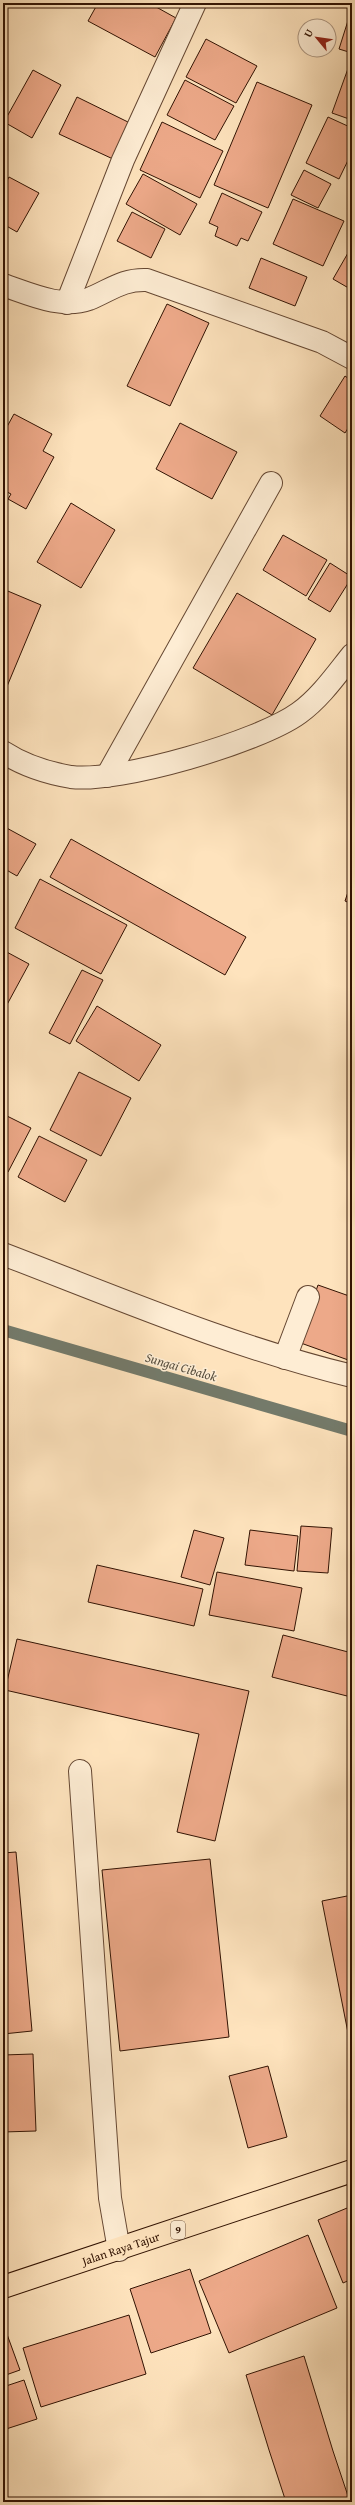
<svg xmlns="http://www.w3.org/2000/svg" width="355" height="2505" font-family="'Gentium Book Plus',serif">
	<rect width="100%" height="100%" fill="#fee3bd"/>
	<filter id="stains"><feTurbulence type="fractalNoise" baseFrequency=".005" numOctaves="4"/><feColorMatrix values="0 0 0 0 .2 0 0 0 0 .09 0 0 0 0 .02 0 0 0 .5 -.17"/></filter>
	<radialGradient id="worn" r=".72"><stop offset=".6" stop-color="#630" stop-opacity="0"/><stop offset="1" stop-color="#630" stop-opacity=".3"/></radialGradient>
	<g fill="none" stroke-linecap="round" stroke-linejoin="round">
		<!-- stream -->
		<polyline stroke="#747a6a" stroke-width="12" points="3,1330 352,1431"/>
	</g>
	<!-- building -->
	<g fill="#eda989" stroke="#321303">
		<polygon points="98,3 149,3 176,18 155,57 88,21"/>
		<polygon points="352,8 352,53 339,49"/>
		<polygon points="206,39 257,66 236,103 186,77"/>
		<polygon points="350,63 352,63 352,120 332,113"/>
		<polygon points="33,70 61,85 32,138 4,122"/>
		<polygon points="185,80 234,106 215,140 167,115"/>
		<polygon points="257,82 312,105 268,208 214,185"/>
		<polygon points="77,97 130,123 113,159 59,134"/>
		<polygon points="328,117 352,128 352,152 339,179 306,163"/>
		<polygon points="162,122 223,151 200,198 140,170"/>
		<polygon points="304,170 331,184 318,208 291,195"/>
		<polygon points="143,174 197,204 180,235 126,204"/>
		<polygon points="9,177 39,193 17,232 3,224 3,188"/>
		<polygon points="222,193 262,212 248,241 241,238 237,246 215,236 218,227 209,223"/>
		<polygon points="293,199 344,221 323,266 273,244"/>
		<polygon points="132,212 165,229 151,258 117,241"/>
		<polygon points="352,246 352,290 333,279"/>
		<polygon points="261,258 307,277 295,306 249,288"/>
		<polygon points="167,304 209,323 170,406 127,386"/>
		<polygon points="345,376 352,381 352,422 345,433 320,416"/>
		<polygon points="14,414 52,434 43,451 54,457 26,509 8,499 11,494 3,490 3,434"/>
		<polygon points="180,423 237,452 212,499 156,469"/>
		<polygon points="71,503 115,530 81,588 37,562"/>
		<polygon points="283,535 327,560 306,596 263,570"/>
		<polygon points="330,563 352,577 330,612 308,599"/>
		<polygon points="3,589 41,605 3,696"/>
		<polygon points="237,593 316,639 272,715 193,668"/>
		<polygon points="3,826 36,844 17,876 3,868"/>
		<polygon points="71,839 246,937 225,975 50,877"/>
		<polygon points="40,879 127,925 101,974 15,928"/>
		<polygon points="352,880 352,904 345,901"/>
		<polygon points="3,950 29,964 3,1012"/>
		<polygon points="82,970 103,980 70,1044 49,1033"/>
		<polygon points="97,1006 161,1045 139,1081 76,1041"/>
		<polygon points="79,1072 131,1098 101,1156 50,1130"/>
		<polygon points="3,1114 31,1128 8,1172 3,1169"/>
		<polygon points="39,1136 87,1160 65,1202 18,1177"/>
		<polygon points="318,1285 352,1297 351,1361 298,1342"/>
		<polygon points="301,1526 332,1528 328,1573 297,1571"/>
		<polygon points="194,1530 224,1538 210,1585 181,1577"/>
		<polygon points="250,1530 298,1536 294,1571 245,1565"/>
		<polygon points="97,1565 203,1589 194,1626 88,1602"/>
		<polygon points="217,1572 302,1588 294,1631 209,1615"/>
		<polygon points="283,1635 352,1653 351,1697 272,1677"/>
		<polygon points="17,1639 249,1691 215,1841 177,1832 199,1734 5,1690"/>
		<polygon points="16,1852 32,2031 3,2034 3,1853"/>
		<polygon points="210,1859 229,2037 120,2051 102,1870"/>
		<polygon points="352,1895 352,2053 322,1901"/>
		<polygon points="33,2054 36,2131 3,2132 3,2055"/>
		<polygon points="268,2066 287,2137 248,2148 229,2076"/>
		<polygon points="352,2206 352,2279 343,2283 318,2220"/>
		<polygon points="308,2235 337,2308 229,2353 199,2281"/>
		<polygon points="190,2269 211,2333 151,2353 130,2289"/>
		<polygon points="129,2315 146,2374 41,2407 23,2348"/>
		<polygon points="4,2326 20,2370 3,2376 3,2327"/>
		<polygon points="304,2356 333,2451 350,2502 286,2502 269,2450 246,2375"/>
		<polygon points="24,2380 37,2419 3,2430 3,2387"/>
	</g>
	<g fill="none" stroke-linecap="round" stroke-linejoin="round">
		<defs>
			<g id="street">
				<path d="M3,285C30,294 61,309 89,299C111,290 122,279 147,280L322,342L352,358"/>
				<polyline points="67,303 123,160 195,3"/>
				<path d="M3,752C23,765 47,773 71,777C119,783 259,742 299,713C320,698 336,675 352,655"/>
				<polyline points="107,776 271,483"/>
				<path d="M3,1254C118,1298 232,1347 352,1376"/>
				<polyline points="285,1358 308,1297"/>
				<polyline points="80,1771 110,2198 119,2250"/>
			</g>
			<g id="highway">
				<path id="s1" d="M3,2287L352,2171"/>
			</g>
		</defs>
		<!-- street casing -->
		<use href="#street" stroke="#654732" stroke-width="24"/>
		<!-- highway casing -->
		<use href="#highway" stroke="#321303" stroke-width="24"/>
		<!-- street -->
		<use href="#street" stroke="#feedd4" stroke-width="22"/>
		<!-- highway -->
		<use href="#highway" stroke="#fee3bd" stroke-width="22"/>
	</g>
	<g text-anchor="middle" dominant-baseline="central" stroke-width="3" stroke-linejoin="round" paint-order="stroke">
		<!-- shield labels -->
		<rect fill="#feedd4" stroke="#6f5442" stroke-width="1" x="171" y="2221" width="14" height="18" rx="3"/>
		<g font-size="11" font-weight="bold" fill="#321303">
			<text x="178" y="2230">9</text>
		</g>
		<!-- street labels -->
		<g font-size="12" fill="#321303" stroke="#feedd4">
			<text stroke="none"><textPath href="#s1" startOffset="124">Jalan Raya Tajur</textPath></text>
		</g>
		<!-- water labels -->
		<g font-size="13" font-style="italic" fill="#584f3f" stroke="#feedd4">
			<text transform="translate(181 1367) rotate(16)">Sungai Cibalok</text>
		</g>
	</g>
	<!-- margin -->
	<rect width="355" height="2505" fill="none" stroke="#fee3bd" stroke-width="16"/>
	<rect x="4" y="4" width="347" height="2497" fill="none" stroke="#321303" stroke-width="2"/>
	<rect x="8" y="8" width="339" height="2489" fill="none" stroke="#321303"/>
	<!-- north arrow -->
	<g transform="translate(317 38) rotate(299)"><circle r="19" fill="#feedd4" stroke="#ac9680"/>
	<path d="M0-3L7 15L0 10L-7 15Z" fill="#8f2418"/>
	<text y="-6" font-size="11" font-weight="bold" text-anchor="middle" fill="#321303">U</text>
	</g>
	<rect width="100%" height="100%" filter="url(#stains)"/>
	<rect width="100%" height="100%" fill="url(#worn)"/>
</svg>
